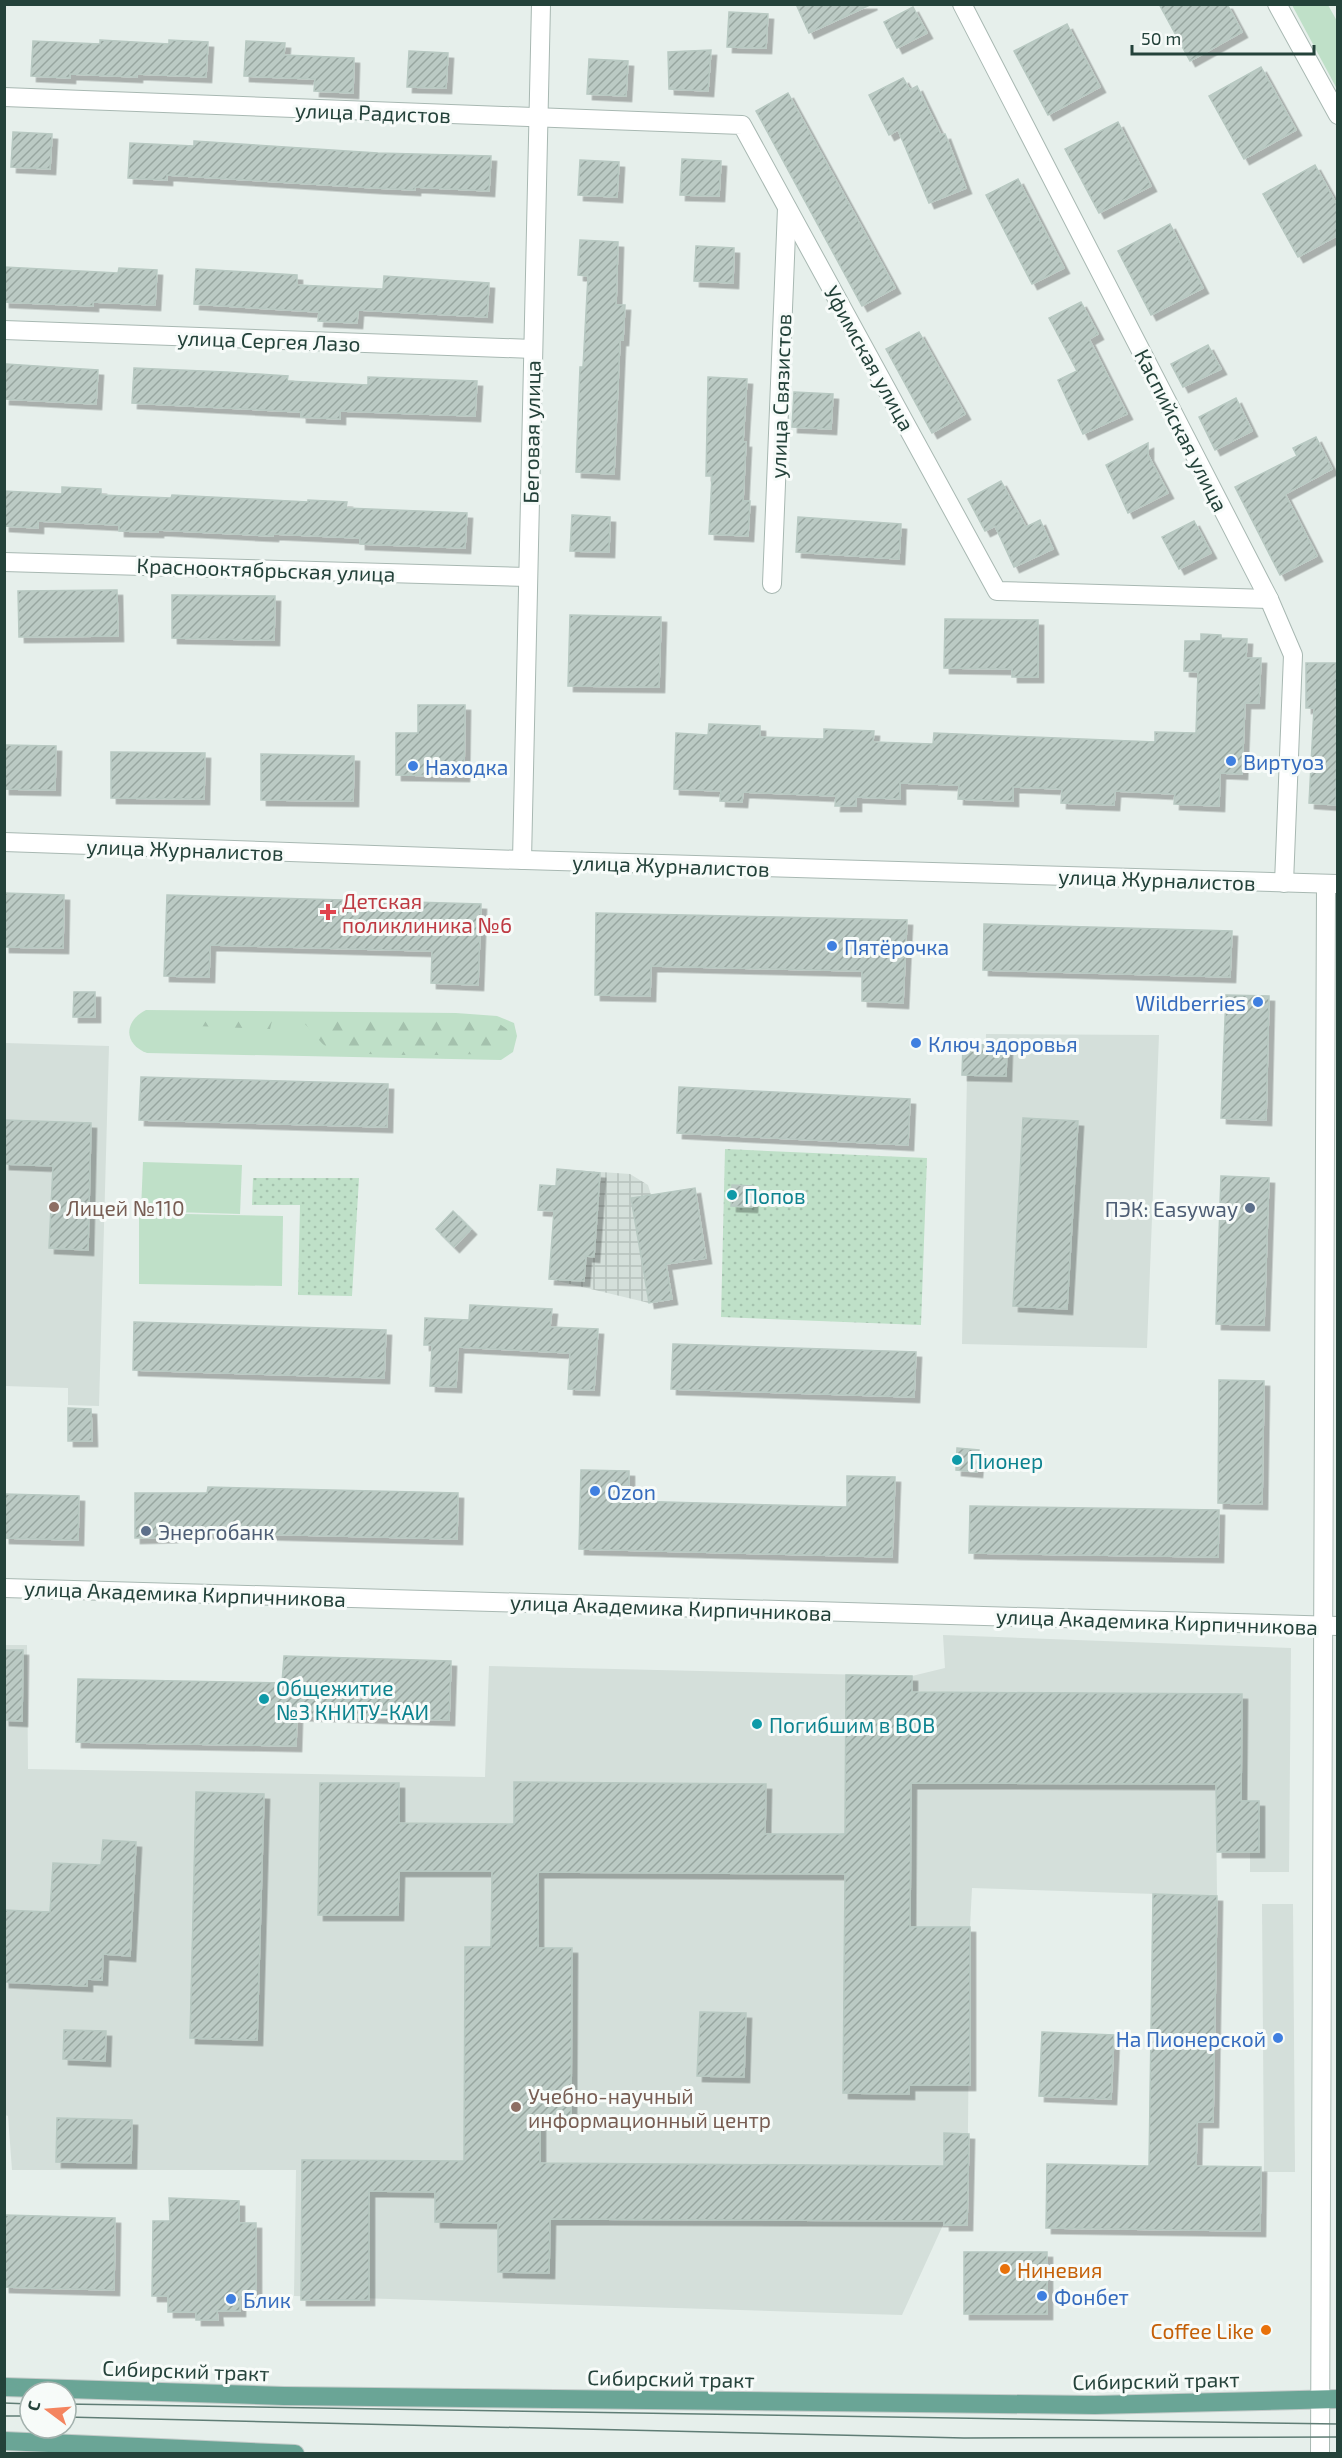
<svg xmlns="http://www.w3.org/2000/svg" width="1342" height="2458" font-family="'Exo 2',sans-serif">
	<defs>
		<pattern id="industrial-grid" width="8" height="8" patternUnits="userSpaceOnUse" patternTransform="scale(1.5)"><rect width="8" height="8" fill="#d4dfda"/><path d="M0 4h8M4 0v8" fill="none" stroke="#b6c1bc"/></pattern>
		<pattern id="forest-firs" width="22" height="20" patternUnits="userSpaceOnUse" patternTransform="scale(1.5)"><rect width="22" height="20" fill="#bfe0c8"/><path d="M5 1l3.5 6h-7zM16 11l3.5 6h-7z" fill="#a4c1ad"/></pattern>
		<pattern id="park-dots" width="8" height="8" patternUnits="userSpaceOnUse" patternTransform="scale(1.5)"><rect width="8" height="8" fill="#bfe0c8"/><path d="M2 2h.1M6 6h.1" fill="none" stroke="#a4c1ad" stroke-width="1.8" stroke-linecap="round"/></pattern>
		<pattern id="building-hatch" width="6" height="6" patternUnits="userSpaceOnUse" patternTransform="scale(1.5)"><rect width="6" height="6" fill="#bbcac4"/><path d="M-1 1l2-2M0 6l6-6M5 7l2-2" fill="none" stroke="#98a6a0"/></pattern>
		<filter id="shadow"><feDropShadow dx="5.5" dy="5.5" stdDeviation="0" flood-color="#0004"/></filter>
	</defs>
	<rect width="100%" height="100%" fill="#e6efeb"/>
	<!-- built -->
	<g fill="#d4dfda">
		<polygon points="986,1034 1159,1035 1147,1348 962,1344 967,1075 985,1075"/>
		<polygon points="5,1043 109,1046 99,1406 68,1405 68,1388 5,1386"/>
		<polygon points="943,1635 1291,1648 1289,1872 1250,1872 1250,1852 1259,1852 1259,1801 1216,1801 1217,1896 972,1888 970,1927 967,2225 943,2225 902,2315 294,2296 296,2170 12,2170 8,2116 5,2115 5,1645 27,1645 28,1769 485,1777 489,1666 912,1676 945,1668"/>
		<polygon points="1262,1904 1293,1904 1295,2172 1264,2172"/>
	</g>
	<!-- industrial -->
	<polygon fill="url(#industrial-grid)" points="557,1169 630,1174 648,1185 651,1195 632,1199 649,1303 549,1279 554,1211 538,1210 540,1185 556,1186"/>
	<!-- green -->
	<g fill="#bfe0c8">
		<polygon points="1292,5 1328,5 1337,21 1337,89"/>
		<path d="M146,1010L456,1013L497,1016L514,1023L517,1036L513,1052L501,1060L147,1053C123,1044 124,1021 146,1010Z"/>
		<polygon points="143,1162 242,1165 240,1214 141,1211"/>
		<polygon points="139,1213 283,1216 282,1286 139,1284"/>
	</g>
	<!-- forest -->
	<g fill="url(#forest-firs)">
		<polygon points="199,1017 273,1017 270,1029 196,1026"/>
		<path d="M317,1018L495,1021L510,1031L498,1053C472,1055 346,1058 328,1048C320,1043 312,1031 305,1024Z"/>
	</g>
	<!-- park -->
	<g fill="url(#park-dots)">
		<polygon points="725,1149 927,1158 921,1325 721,1317"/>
		<polygon points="253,1178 359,1178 352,1296 298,1295 300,1205 252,1205"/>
	</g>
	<!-- building -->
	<g fill="url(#building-hatch)" stroke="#b8c9c2" stroke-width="1.5" filter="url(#shadow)">
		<polygon points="796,4 872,4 809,33"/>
		<polygon points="1159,4 1227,4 1242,32 1190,61"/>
		<polygon points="913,7 927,33 897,48 884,22"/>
		<polygon points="729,12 768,14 766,48 727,47"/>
		<polygon points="1067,24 1100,87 1048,115 1014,51"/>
		<polygon points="100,40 169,44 169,40 208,42 206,77 137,74 137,77 70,74 70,78 31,76 33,41 100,44"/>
		<polygon points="246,41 285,43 284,55 354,58 353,93 314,91 315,79 244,76"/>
		<polygon points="711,50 708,91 669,89 668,52"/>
		<polygon points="409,51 448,53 446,88 407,87"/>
		<polygon points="589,59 628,61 626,96 587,94"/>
		<polygon points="1261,67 1296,130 1244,159 1209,96"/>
		<polygon points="903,78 910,90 917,86 941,135 945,134 966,188 929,203 898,130 889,135 869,95"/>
		<polygon points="788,93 895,288 862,306 756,111"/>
		<polygon points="1118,122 1151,186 1099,213 1065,149"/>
		<polygon points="13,132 52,134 50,169 11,167"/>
		<polygon points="194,141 378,153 491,156 489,191 415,187 415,190 376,188 167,175 167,180 128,178 130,143 194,146"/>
		<polygon points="682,159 721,161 719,196 680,195"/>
		<polygon points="580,160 619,162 617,197 578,195"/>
		<polygon points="1315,165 1338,207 1338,235 1298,257 1263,194"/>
		<polygon points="1018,179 1064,268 1032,284 986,195"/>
		<polygon points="1170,224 1203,288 1151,315 1118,251"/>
		<polygon points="580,240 618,242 616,305 625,305 623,340 620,340 614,474 576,472 580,367 583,367 588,276 578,275"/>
		<polygon points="696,246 734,248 733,283 694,281"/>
		<polygon points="4,267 118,273 119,268 157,270 155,305 93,302 93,306 4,302"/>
		<polygon points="196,269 297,275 297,285 383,289 384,276 489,283 487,317 358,310 357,323 318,321 319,312 194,304"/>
		<polygon points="1081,302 1098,334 1089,339 1127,414 1083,434 1058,380 1077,371 1049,318"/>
		<polygon points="919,332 965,414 932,433 886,349"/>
		<polygon points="1208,345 1221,369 1183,387 1171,364"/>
		<polygon points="6,364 98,370 96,404 4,399"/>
		<polygon points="134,368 226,372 288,376 287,381 368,385 368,377 477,381 475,416 340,411 340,419 301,417 301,412 132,403"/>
		<polygon points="708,377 747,379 743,442 746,442 743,501 750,501 748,536 709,534 712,476 706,476"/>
		<polygon points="794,392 833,394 831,429 792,427"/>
		<polygon points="1236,398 1252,431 1215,450 1199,417"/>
		<polygon points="1316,437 1332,469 1285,494 1317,556 1280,575 1235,487 1297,456 1293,448"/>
		<polygon points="1148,443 1148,455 1168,493 1128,513 1106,465"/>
		<polygon points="1001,481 1026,527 1040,520 1053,549 1014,567 995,526 985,531 968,499"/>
		<polygon points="62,487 101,489 101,495 171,498 172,495 308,502 308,500 347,502 346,508 467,513 465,548 360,544 360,538 273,534 273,536 158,530 158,532 119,531 119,525 38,521 38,528 4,526 4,491 62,494"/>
		<polygon points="572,515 610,517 609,552 570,551"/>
		<polygon points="798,517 901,524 899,559 796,552"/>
		<polygon points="1194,521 1211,553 1179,569 1162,537"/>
		<polygon points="117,590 118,636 19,637 18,591"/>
		<polygon points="172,595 275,596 274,640 172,638"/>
		<polygon points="570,615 661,617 659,687 568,686"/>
		<polygon points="945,619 1038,620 1038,677 1012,677 1012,669 944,668"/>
		<polygon points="1201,634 1221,635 1221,638 1247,639 1246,658 1261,658 1259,703 1245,703 1242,774 1220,773 1219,806 1174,804 1175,794 1115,791 1114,805 1061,803 1062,789 1013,787 1013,801 958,799 959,785 900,783 900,799 856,797 856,806 835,806 836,796 743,792 742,802 720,801 721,791 674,789 676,733 708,735 709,724 760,726 760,737 824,739 824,729 874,731 873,742 933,744 934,733 1155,742 1155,732 1196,733 1198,672 1184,671 1185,641 1201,641"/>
		<polygon points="1306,663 1338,663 1336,805 1309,803 1314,708 1306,708"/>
		<polygon points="418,705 465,705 464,776 396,775 396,733 418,733"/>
		<polygon points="4,745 56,746 55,790 4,789"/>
		<polygon points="111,752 205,753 204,799 111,798"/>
		<polygon points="261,754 354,756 353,801 261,800"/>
		<polygon points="4,893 64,895 63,948 4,947"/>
		<polygon points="167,895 481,904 478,985 431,983 432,951 393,950 210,945 209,977 164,976"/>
		<polygon points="596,913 907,920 903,1003 862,1001 862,971 651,966 650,996 595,995"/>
		<polygon points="984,924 1232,931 1230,977 983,970"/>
		<polygon points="74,992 95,992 95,1017 73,1017"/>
		<polygon points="1226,995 1269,996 1266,1120 1221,1118"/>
		<polygon points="963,1044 1007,1046 1006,1076 962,1075"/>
		<polygon points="141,1077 388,1084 387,1127 139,1120"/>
		<polygon points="679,1087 910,1099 908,1145 677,1133"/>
		<polygon points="1023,1118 1078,1121 1067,1309 1013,1306"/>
		<polygon points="4,1120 91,1123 88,1250 49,1248 53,1166 4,1164"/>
		<polygon points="557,1169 600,1173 594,1257 586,1256 584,1281 549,1279 554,1211 538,1210 540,1185 556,1186"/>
		<polygon points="1221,1176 1269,1178 1264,1325 1216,1324"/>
		<polygon points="732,1185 753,1186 752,1207 731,1206"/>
		<polygon points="695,1188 706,1258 666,1264 672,1299 649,1303 631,1198"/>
		<polygon points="453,1211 471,1229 454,1247 436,1229"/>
		<polygon points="470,1305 552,1309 550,1327 598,1329 594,1390 568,1389 570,1353 458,1347 456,1387 430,1386 432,1345 424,1345 425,1318 469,1320"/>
		<polygon points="134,1322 386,1330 384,1378 133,1370"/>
		<polygon points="673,1344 916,1352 914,1397 671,1389"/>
		<polygon points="1219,1380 1264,1381 1262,1504 1218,1503"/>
		<polygon points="68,1408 91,1409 92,1441 68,1441"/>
		<polygon points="957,1448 979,1450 977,1472 956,1470"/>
		<polygon points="581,1470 629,1471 629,1501 847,1507 847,1476 895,1477 892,1557 579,1549"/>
		<polygon points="208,1487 458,1493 457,1539 172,1532 172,1537 135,1538 135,1493 207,1493"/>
		<polygon points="4,1494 79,1496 78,1540 4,1538"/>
		<polygon points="970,1506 1219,1510 1218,1557 969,1553"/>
		<polygon points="4,1650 23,1650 22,1721 4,1720"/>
		<polygon points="284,1656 451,1661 449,1720 297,1715 296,1746 76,1742 78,1679 282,1683"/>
		<polygon points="846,1675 912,1676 912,1692 1242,1694 1241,1801 1259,1801 1259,1852 1217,1852 1216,1784 911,1783 910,1927 970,1927 970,2085 909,2085 909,2094 843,2093 845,1874 538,1872 538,1948 572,1948 571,2123 540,2122 540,2163 944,2166 944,2133 969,2134 967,2225 944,2225 944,2221 550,2219 549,2273 498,2272 498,2223 435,2222 435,2192 369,2191 369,2300 301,2300 302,2160 464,2161 465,1947 491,1947 492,1871 399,1871 398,1915 318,1915 320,1783 399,1783 399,1823 514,1824 514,1782 766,1784 765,1834 845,1834"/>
		<polygon points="196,1792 264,1794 257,2040 190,2038"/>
		<polygon points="103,1840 136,1842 130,1956 103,1954 102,1980 87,1979 87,1986 4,1982 4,1910 50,1912 53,1863 101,1865"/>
		<polygon points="1153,1894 1217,1896 1213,2122 1197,2122 1196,2166 1261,2167 1260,2231 1046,2228 1047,2164 1149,2166"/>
		<polygon points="700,2012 746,2013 744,2077 697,2076"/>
		<polygon points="64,2030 106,2031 105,2061 63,2059"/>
		<polygon points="1042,2032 1114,2035 1111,2099 1039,2096"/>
		<polygon points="57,2118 132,2120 131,2163 56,2162"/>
		<polygon points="169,2198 239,2201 239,2223 256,2223 256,2295 240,2295 240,2311 217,2311 218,2320 196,2320 196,2312 168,2312 168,2296 152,2296 153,2221 170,2221"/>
		<polygon points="4,2215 115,2218 114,2290 4,2287"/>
		<rect x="964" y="2252" width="83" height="62"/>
	</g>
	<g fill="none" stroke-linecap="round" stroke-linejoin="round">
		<defs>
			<g id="minor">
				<polyline points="962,4 1269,599 1293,655 1284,883"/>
				<polyline points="1277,4 1338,115"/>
				<polyline points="4,97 742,125 997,591 1269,599"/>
				<polyline points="4,330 533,349"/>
				<polyline points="4,562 528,577"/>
				<polyline points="772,584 787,208"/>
				<polyline points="4,842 488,859 1337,884"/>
				<polyline points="522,860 541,4"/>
				<polyline points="4,1588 1338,1626"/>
				<polyline points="1320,2454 1326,884"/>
			</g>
			<g id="major">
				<polyline points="4,2387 284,2396 1095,2405 1338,2399"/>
				<polyline points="4,2441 295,2454"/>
			</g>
		</defs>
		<!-- minor casing -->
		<use href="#minor" stroke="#a8b8b2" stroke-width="20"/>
		<!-- major casing -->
		<use href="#major" stroke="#c2cac8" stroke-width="20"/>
		<!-- minor -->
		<use href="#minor" stroke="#fff" stroke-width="18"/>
		<!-- major -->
		<use href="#major" stroke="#6aa596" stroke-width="18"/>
		<!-- tram -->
		<g stroke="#5f7d75" stroke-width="1.5">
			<polyline points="4,2403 30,2404"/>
			<polyline points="66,2404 1338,2424"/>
			<polyline points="4,2416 30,2416"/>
			<polyline points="66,2417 964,2438 1338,2437"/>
		</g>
	</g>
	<!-- markers -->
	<g fill="#3f7fe0" stroke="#f7fbf9" stroke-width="2">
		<circle cx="1231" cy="761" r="6"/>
		<circle cx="413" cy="766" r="6"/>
		<circle cx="832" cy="946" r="6"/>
		<circle cx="1258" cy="1002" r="6"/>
		<circle cx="916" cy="1043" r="6"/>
		<circle cx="595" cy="1491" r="6"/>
		<circle cx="1278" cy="2038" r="6"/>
		<circle cx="1042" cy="2296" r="6"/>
		<circle cx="231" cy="2299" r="6"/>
	</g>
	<path fill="#e0444e" stroke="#f7fbf9" stroke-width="2" d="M325 903h6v6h6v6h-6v6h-6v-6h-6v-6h6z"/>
	<g fill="#0f9aa8" stroke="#f7fbf9" stroke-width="2">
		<circle cx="732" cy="1195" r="6"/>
		<circle cx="957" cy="1460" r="6"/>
		<circle cx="264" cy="1699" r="6"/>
		<circle cx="757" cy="1724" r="6"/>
	</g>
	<g fill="#8d6e63" stroke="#f7fbf9" stroke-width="2">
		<circle cx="54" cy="1207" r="6"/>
		<circle cx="516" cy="2107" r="6"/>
	</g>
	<g fill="#5c6f8a" stroke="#f7fbf9" stroke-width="2">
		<circle cx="1250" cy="1208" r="6"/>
		<circle cx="146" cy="1531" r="6"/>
	</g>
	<g fill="#e8710a" stroke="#f7fbf9" stroke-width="2">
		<circle cx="1005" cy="2269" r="6"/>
		<circle cx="1266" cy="2330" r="6"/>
	</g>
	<g text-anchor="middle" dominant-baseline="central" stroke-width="6" stroke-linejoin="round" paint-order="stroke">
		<!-- street labels -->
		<g font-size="21" fill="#24423a" stroke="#f7fbf9">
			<text transform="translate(373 112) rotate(2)">улица Радистов</text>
			<text transform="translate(269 340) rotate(2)">улица Сергея Лазо</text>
			<text transform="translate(870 358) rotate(61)">Уфимская улица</text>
			<text transform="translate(780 396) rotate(-88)">улица Связистов</text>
			<text transform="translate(1182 430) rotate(63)">Каспийская улица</text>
			<text transform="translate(531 432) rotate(-89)">Беговая улица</text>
			<text transform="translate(266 569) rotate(2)">Краснооктябрьская улица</text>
			<text transform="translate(185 849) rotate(2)">улица Журналистов</text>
			<text transform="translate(671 865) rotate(2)">улица Журналистов</text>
			<text transform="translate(1157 879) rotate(2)">улица Журналистов</text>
			<text transform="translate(185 1593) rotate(2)">улица Академика Кирпичникова</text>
			<text transform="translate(671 1607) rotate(2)">улица Академика Кирпичникова</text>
			<text transform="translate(1157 1621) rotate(2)">улица Академика Кирпичникова</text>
			<text transform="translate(186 2370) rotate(2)">Сибирский тракт</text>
			<text transform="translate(671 2378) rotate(1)">Сибирский тракт</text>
			<text transform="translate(1156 2380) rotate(-1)">Сибирский тракт</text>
		</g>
		<!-- shop labels -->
		<g font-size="21" fill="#366cbe" stroke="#f7fbf9" text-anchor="start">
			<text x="1243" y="761">Виртуоз</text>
			<text x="425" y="766">Находка</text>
			<text x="844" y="946">Пятёрочка</text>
			<text x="1246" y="1002" text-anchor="end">Wildberries</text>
			<text x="928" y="1043">Ключ здоровья</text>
			<text x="607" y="1491">Ozon</text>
			<text x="1266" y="2038" text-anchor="end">На Пионерской</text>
			<text x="1054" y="2296">Фонбет</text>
			<text x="243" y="2299">Блик</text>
		</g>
		<!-- health labels -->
		<g font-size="21" fill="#be3a42" stroke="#f7fbf9" text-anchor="start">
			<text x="342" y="900">Детская<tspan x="342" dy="24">поликлиника №6</tspan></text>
		</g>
		<!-- culture labels -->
		<g font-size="21" fill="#0d838f" stroke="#f7fbf9" text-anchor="start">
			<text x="744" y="1195">Попов</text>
			<text x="969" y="1460">Пионер</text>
			<text x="276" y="1687">Общежитие<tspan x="276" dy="24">№3 КНИТУ-КАИ</tspan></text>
			<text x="769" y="1724">Погибшим в ВОВ</text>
		</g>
		<!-- education labels -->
		<g font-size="21" fill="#785e54" stroke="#f7fbf9" text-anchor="start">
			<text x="66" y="1207">Лицей №110</text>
			<text x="528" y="2095">Учебно-научный<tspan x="528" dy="24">информационный центр</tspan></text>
		</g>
		<!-- service labels -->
		<g font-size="21" fill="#4e5e75" stroke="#f7fbf9" text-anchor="end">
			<text x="1238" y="1208">ПЭК: Easyway</text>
			<text x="158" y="1531" text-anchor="start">Энергобанк</text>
		</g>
		<!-- food labels -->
		<g font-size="21" fill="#c56008" stroke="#f7fbf9" text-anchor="start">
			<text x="1017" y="2269">Ниневия</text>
			<text x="1254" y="2330" text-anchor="end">Coffee Like</text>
		</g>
	</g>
	<!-- border -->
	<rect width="1342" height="2458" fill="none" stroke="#24423a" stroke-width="12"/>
	<!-- north arrow -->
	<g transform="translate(48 2410) rotate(286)"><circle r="28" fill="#f7fbf9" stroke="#a3b1ad" stroke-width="1.5"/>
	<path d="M0-4.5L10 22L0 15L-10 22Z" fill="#f4845f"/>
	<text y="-9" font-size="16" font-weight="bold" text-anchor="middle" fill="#24423a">С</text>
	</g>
	<!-- scale -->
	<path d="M1132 45v9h182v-9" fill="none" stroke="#24423a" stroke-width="3"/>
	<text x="1141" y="45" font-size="18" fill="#24423a" stroke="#f7fbf9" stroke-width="4.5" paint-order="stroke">50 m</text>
</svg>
